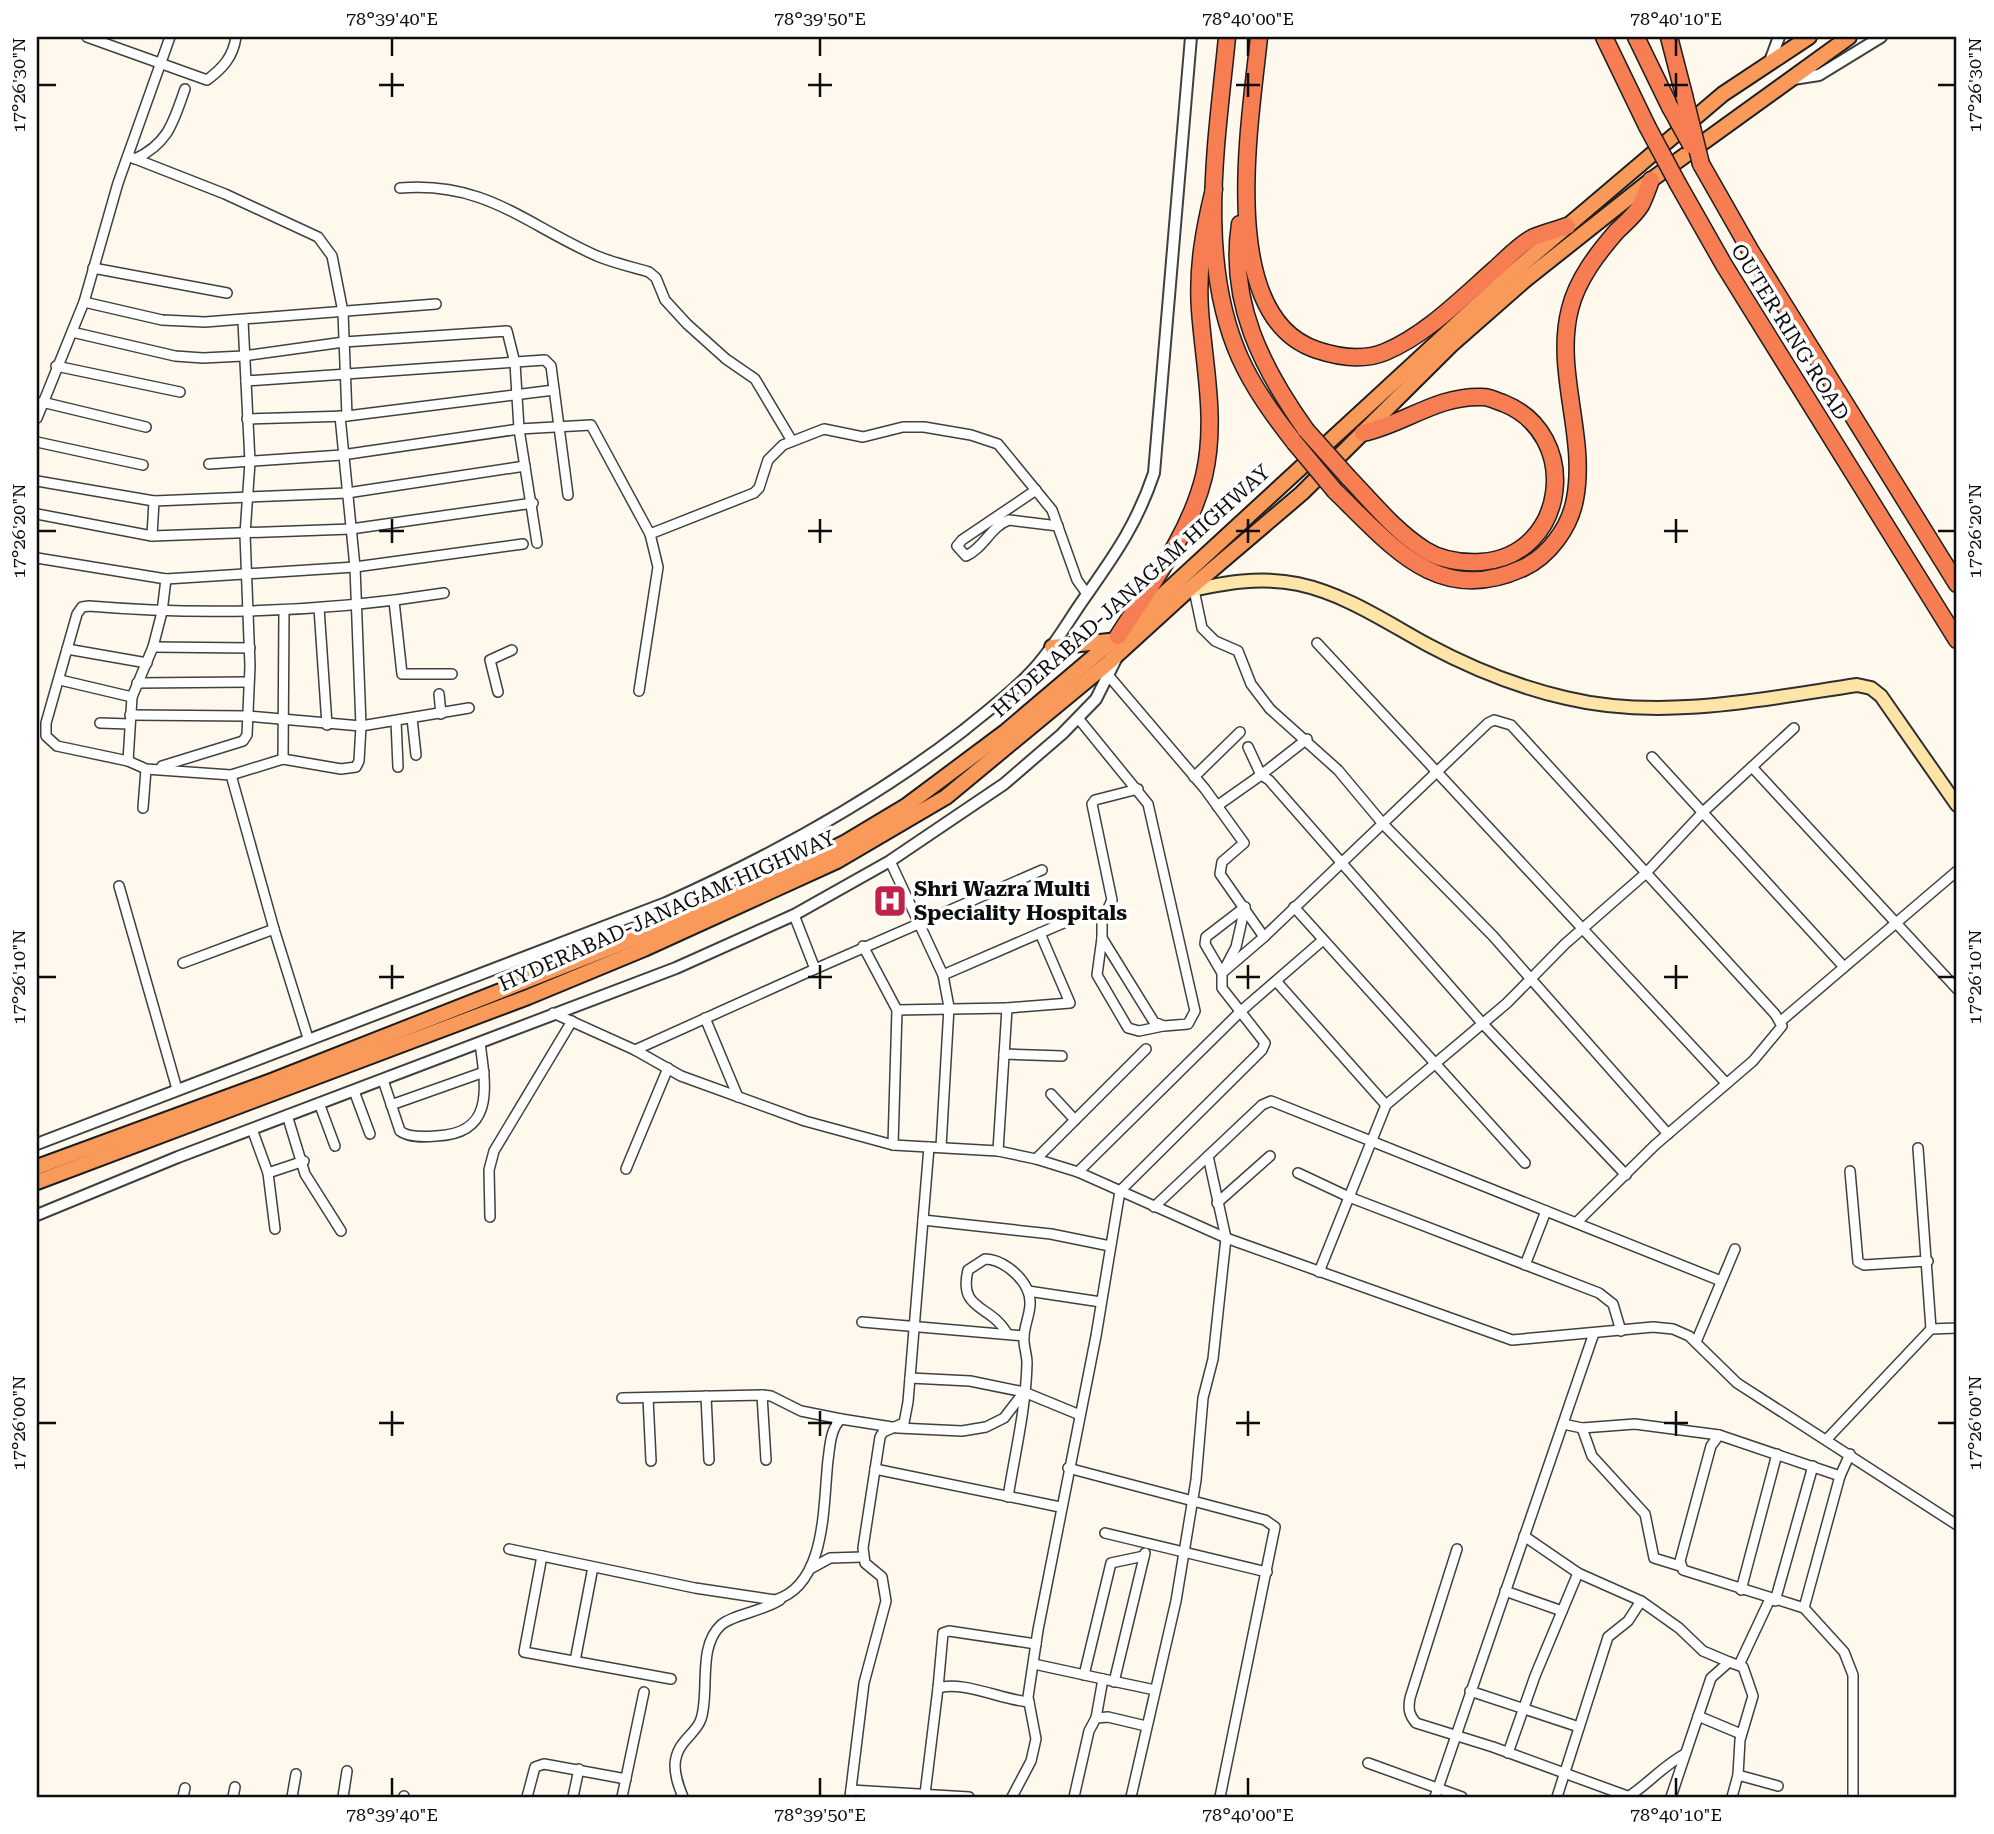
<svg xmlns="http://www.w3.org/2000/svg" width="1994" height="1834" font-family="'Roboto Serif',serif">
	<rect width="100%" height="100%" fill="#fff8ed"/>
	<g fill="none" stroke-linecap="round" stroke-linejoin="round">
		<defs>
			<g id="minor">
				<path d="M87,37L207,80C223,68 233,57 236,37"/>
				<polyline points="128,156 225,194 318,237 332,256 343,312 347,416"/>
				<path d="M135,159C169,143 173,122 185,89"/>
				<path d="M400,188C485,181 525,224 597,256C614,263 632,267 649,272L656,278L665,300L687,324L726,359L755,379L792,441"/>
				<polyline points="93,268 227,293"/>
				<polyline points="84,302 162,320 205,322 436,304"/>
				<polyline points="72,332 175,356 203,358 243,356 344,342 507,331 515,363 519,429 537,543"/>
				<polyline points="56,366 180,392"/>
				<polyline points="246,381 545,360 551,366 568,495"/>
				<polyline points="42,402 146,427"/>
				<polyline points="37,418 84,302 118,183 170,37"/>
				<polyline points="247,419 347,416 554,390"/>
				<polyline points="37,442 143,465"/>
				<polyline points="209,464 342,455 519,429 591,425 650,534 658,567 639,691"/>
				<polyline points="37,481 154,501 347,493 525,466"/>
				<path d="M1036,490L962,540L957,546L966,556C984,548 991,526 1009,520L1058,526"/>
				<polyline points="37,514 152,536 351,529 533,503"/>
				<polyline points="650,534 754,493 759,488 768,460 783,445 824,429 863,437 903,427 924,427 971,435 998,444 1052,510 1077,580 1087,594"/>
				<polyline points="152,536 154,501"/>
				<polyline points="37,558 166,579 355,567 523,544"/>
				<polyline points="1194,590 1202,628 1215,641 1238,651 1251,684 1270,709 1338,770 1384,825 1493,936 1668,1134"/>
				<polyline points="394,601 402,674 452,674"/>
				<polyline points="319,608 327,725"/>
				<polyline points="1317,643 1726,1083"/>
				<polyline points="153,647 250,648"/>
				<polyline points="67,649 147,663"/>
				<polyline points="60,680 132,697"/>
				<polyline points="137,683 248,682"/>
				<polyline points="498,692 490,660 512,650"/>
				<polyline points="439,694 441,714"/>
				<polyline points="130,715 247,716 361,726 469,708"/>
				<polyline points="412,718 416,755"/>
				<polyline points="1078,718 1148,804 1195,1011 1188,1024 1164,1026 1154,1022 1102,938 1102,921 1112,900 1092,804 1095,800 1138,789"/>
				<polyline points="396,721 398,767"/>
				<polyline points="100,723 129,724"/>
				<polyline points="1248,747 1261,775 1307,739"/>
				<polyline points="1652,757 1844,967"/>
				<polyline points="283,759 284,611"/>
				<polyline points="128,761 132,697 153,647 162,612 166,579"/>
				<polyline points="162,766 243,741 247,735 250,666 245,534 250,462 243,321"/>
				<polyline points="1752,767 1957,989"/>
				<polyline points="231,775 283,759 341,769 356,767 359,761 361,726 355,567 340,416"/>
				<polyline points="1194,777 1240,732"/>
				<polyline points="1217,806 1261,775 1269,780 1483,1024 1626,1175"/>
				<polyline points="143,808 146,769"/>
				<polyline points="890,861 943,975 949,1007 941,1147"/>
				<polyline points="119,886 177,1089"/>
				<polyline points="1294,907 1525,1163"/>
				<polyline points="1264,937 1488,723 1494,720 1511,725 1775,1014 1782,1026 1753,1061 1655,1145 1577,1222"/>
				<polyline points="1102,938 1097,975 1128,1028 1139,1031 1163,1026"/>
				<polyline points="863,946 897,1010"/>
				<polyline points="183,963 274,929"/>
				<polyline points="1225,968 1236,947 1245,907"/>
				<polyline points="815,969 1042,870"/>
				<polyline points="1222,973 1205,944 1206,937 1245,907"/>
				<polyline points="943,975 1068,921"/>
				<polyline points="1276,981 1386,1105"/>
				<polyline points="1007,1008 1070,1003 1040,933"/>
				<polyline points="553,1013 635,1050 681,1076 805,1121 893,1145 998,1151 1036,1159 1078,1172 1226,1238 1512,1340 1653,1327 1673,1329 1689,1336 1737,1383 1957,1525"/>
				<polyline points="705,1018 738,1097"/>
				<polyline points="1781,1021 1957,871"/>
				<path d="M308,1038L274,929L231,775L146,769L128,761L57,746L46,736V723L77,614L82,607L89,606C208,616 326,612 444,593"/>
				<polyline points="635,1050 815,969 794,915"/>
				<polyline points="1004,1054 1062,1056"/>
				<path d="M383,1080L400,1131C409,1138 425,1137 436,1136C495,1134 486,1087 480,1043"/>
				<polyline points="354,1091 370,1134"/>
				<polyline points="1051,1094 1075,1120"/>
				<polyline points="319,1103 335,1146"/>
				<polyline points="391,1105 484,1072"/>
				<polyline points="287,1115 305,1174 341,1231"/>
				<polyline points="252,1129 268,1173 275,1229"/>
				<polyline points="893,1145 897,1010 1007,1008 998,1151"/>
				<polyline points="1036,1159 1146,1049"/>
				<polyline points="626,1169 668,1068"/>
				<polyline points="1850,1171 1858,1262 1864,1265 1928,1261"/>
				<polyline points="1078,1172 1241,1011 1323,940"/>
				<polyline points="268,1173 304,1161"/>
				<polyline points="1298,1173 1349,1197 1599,1293 1613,1304 1621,1331"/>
				<polyline points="1217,1203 1270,1156"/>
				<polyline points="1154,1207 1262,1105 1271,1101 1721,1281"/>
				<polyline points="490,1217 489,1170 494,1151 572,1021"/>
				<polyline points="923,1220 1051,1234 1110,1246"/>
				<polyline points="1525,1265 1546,1211"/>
				<polyline points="1319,1272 1386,1105 1507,1003 1565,944 1645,874 1703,812 1794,728"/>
				<polyline points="1028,1291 1101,1302"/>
				<polyline points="862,1322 1024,1336"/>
				<polyline points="1931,1329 1957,1328"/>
				<path d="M1007,1333C990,1304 958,1311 968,1270L985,1259C1001,1259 1020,1274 1027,1289C1035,1306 1025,1320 1024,1336C1023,1345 1027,1354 1027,1363C1026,1408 1015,1453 1008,1497"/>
				<polyline points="1696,1342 1735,1249"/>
				<polyline points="910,1378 970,1381 1024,1392 1080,1415"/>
				<polyline points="762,1395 766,1460"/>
				<polyline points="706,1396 709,1460"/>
				<polyline points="622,1398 762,1395 771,1396 801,1411 841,1419"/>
				<polyline points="648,1398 651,1461"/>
				<polyline points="1563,1424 1582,1428 1635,1424 1719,1435"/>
				<polyline points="1582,1428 1592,1456 1645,1514 1654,1558 1680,1566"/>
				<polyline points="1827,1439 1931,1329 1918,1148"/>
				<polyline points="1068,1468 1265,1520 1275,1527 1220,1797"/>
				<polyline points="875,1469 1060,1507"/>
				<polyline points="1840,1476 1719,1435 1711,1446 1680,1561 1683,1570 1804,1608 1844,1652 1853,1675 1853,1797"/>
				<polyline points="1105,1533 1267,1572"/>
				<polyline points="1524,1536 1578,1573 1641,1601 1679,1628 1703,1651 1729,1662"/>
				<path d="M509,1549L695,1588L775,1600C827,1585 823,1504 828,1460C830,1447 830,1429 841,1419L898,1428L962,1431L986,1427L1004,1418L1024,1392"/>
				<path d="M1457,1549L1410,1698C1408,1709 1409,1715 1416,1723L1493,1747L1630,1797"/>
				<polyline points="542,1556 524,1652 671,1679"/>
				<polyline points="810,1569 830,1558 863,1557"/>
				<polyline points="1741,1590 1777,1454"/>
				<polyline points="1505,1591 1562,1611"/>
				<polyline points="1775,1601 1813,1466"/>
				<polyline points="1804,1608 1840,1476 1850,1454"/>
				<polyline points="575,1661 593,1567"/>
				<polyline points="1034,1664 1103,1679"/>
				<polyline points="1739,1665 1770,1599"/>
				<polyline points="1084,1675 1111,1563 1144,1556"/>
				<polyline points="1114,1682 1145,1553"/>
				<polyline points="938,1688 943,1633 949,1631 1036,1644"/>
				<polyline points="1470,1691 1579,1727"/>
				<polyline points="1698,1716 1741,1734"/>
				<polyline points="1096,1718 1103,1679 1155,1690"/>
				<polyline points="1508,1753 1535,1676 1578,1573"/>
				<polyline points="1368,1763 1462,1797"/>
				<polyline points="1738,1775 1778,1786"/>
				<polyline points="851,1790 969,1797"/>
				<path d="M925,1794L938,1688C961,1680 1003,1700 1029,1702"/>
				<polyline points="183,1797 185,1788"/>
				<polyline points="233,1797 235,1787"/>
				<polyline points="292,1797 296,1774"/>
				<polyline points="343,1797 347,1771"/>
				<polyline points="404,1797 404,1796"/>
				<polyline points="527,1797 535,1767 544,1764 626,1779"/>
				<polyline points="573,1797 579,1769"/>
				<polyline points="622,1797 644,1692"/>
				<path d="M683,1797C679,1787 675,1777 675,1765C676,1741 696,1735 701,1719C710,1692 697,1647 721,1625C732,1615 763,1611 780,1600"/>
				<polyline points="850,1797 864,1683 886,1601 882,1577 865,1563 863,1548 880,1437 883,1432 904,1423 908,1402 929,1147"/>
				<polyline points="1012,1797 1031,1761 1036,1739 1028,1697 1038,1630 1096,1336 1120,1191 1262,1050 1265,1043 1222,988 1222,973 1264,937 1220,874 1222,862 1244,843 1205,789 1108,675"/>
				<polyline points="1074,1797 1089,1731 1096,1718 1108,1717 1146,1726"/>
				<polyline points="1131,1797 1176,1601 1196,1480 1203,1398 1213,1359 1226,1238 1208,1156"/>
				<polyline points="1435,1797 1594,1333"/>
				<polyline points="1557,1797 1608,1637 1628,1621 1641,1601"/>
				<path d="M1628,1797C1648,1784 1664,1765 1685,1754"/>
				<polyline points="1671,1797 1711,1678 1729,1662 1743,1667 1753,1696 1740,1740 1738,1775 1732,1797"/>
			</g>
			<g id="tertiary">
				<polyline points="1769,64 1779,37"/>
				<polyline points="1793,79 1819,75 1881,37"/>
				<path d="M37,1144L666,903C771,856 872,801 964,730C987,711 1012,693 1032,671C1054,648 1069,619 1088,593C1117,552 1138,521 1154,473L1191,37"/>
				<polyline points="37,1215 178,1157 676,968 794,915 890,861 1004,784 1062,734 1096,699 1116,659"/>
			</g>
			<path id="secondary" d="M1187,591C1224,583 1260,576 1298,584C1345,594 1386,622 1428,645C1471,668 1518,687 1566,698C1661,721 1763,699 1857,685L1871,688L1881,696L1957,805"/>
			<g id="trunk">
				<polyline points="1052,647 1109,641"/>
				<polyline points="37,1167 274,1080 653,931 783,873 846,842 906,806 1005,732 1118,636 1511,274 1723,94 1809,37"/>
				<polyline points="37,1182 528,997 644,949 837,861 946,797 1108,663 1187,591 1302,493 1451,345 1525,280 1651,180 1849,37"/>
			</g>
			<g id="motorway">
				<path d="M1227,37C1217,141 1196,259 1240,358C1254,389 1274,416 1295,443"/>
				<path d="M1259,37C1251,118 1215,317 1317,350C1338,357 1363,361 1385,352C1426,335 1462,298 1495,269C1506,259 1519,245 1532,238C1543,233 1556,230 1567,226"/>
				<polyline points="1604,37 1647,126"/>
				<polyline points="1636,37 1670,107"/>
				<polyline points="1669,37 1684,95"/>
				<polyline points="1701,164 1750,250 1957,584"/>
				<polyline points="1678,184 1724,265 1957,640"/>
				<path d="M1240,224C1228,302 1262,368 1306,430"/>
				<path d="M1348,477C1372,502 1395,531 1425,550C1441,560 1462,563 1481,562C1568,556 1582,434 1503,403C1496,401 1490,397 1483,397C1437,395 1405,424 1363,433"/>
				<path d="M1335,491C1392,546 1438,607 1523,568C1549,556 1570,527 1575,499C1587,436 1554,371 1570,309C1577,280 1597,254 1616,232C1624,224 1635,215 1641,205C1645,197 1648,188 1651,180"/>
				<path d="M1118,636C1150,586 1190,534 1204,476C1217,420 1204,366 1200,310C1197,268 1204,230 1214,189"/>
			</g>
		</defs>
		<!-- minor casing -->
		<use href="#minor" stroke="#404040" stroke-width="12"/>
		<!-- tertiary casing -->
		<use href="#tertiary" stroke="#404040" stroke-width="14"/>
		<!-- secondary casing -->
		<use href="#secondary" stroke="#2f2f2f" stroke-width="16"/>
		<!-- trunk casing -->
		<use href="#trunk" stroke="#1e1e1e" stroke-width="18"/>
		<!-- motorway casing -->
		<use href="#motorway" stroke="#1e1e1e" stroke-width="19"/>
		<!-- minor -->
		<use href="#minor" stroke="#fff" stroke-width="9"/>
		<!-- tertiary -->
		<use href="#tertiary" stroke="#fff" stroke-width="10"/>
		<!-- secondary -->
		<use href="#secondary" stroke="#ffe4a8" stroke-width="12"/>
		<!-- trunk -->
		<use href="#trunk" stroke="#f99a5a" stroke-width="14"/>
		<!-- motorway -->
		<use href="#motorway" stroke="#f77d53" stroke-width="16"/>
		<defs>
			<g id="motorway-bridge">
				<polyline points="1684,95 1701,164"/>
				<polyline points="1670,107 1691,145"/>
				<polyline points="1647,126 1678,184"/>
				<polyline points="1306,430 1348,477"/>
				<polyline points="1295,443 1335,491"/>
			</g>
		</defs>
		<!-- motorway-bridge casing -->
		<use href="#motorway-bridge" stroke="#1e1e1e" stroke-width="19" stroke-linecap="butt"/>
		<!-- motorway-bridge -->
		<use href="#motorway-bridge" stroke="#f77d53" stroke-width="16"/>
	</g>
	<!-- ticks -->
	<path fill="none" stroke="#0d0d0d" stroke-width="2.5" d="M392,38V56M820,38V56M1248,38V56M1676,38V56M392,73V97M820,73V97M1248,73V97M1676,73V97M38,85H56M379,85H404M808,85H832M1236,85H1260M1664,85H1688M1938,85H1955M392,519V543M820,519V543M1248,519V543M1676,519V543M38,531H56M379,531H404M808,531H832M1236,531H1260M1664,531H1688M1938,531H1955M392,965V989M820,965V989M1248,965V989M1676,965V989M38,977H56M379,977H404M808,977H832M1236,977H1260M1664,977H1688M1938,977H1955M392,1411V1436M820,1411V1436M1248,1411V1436M1676,1411V1436M38,1423H56M379,1423H404M808,1423H832M1236,1423H1260M1664,1423H1688M1938,1423H1955M392,1778V1796M820,1778V1796M1248,1778V1796M1676,1778V1796"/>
	<!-- icons -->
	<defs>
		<symbol id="hospital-square" viewBox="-11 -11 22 22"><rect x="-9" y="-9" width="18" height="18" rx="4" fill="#c02249" stroke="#fff"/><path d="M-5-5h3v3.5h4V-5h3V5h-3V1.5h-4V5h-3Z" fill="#fff"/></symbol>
	</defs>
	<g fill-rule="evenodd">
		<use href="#hospital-square" x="871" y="882" width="38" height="38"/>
	</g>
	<g text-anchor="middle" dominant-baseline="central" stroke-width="7" stroke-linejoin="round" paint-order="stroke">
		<!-- street labels -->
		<g font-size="21" fill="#0d0d0d" stroke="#fff">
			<text transform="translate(1790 332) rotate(58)">OUTER RING ROAD</text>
			<text transform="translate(1131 591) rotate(-42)">HYDERABAD-JANAGAM HIGHWAY</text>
			<text transform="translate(667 911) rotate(-24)">HYDERABAD-JANAGAM HIGHWAY</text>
		</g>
		<!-- poi labels -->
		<g font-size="21" font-weight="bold" fill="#0d0d0d" stroke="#fff" text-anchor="start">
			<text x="914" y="889">Shri Wazra Multi<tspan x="914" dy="24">Speciality Hospitals</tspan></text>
		</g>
	</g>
	<!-- border -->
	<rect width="1994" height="1834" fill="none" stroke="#ffffff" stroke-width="77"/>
	<rect x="38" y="38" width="1917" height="1758" fill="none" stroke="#0d0d0d" stroke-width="2.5"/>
	<g font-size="18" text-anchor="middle" fill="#0d0d0d">
		<text x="392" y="25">78°39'40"E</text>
		<text x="820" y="25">78°39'50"E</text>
		<text x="1248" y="25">78°40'00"E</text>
		<text x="1676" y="25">78°40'10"E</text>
		<text transform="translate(19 85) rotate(-90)" y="6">17°26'30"N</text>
		<text transform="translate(1975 85) rotate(-90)" y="6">17°26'30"N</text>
		<text transform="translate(19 531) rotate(-90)" y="6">17°26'20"N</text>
		<text transform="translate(1975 531) rotate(-90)" y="6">17°26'20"N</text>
		<text transform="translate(19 977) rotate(-90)" y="6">17°26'10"N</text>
		<text transform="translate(1975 977) rotate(-90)" y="6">17°26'10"N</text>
		<text transform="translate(19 1423) rotate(-90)" y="6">17°26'00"N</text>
		<text transform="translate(1975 1423) rotate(-90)" y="6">17°26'00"N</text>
		<text x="392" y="1821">78°39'40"E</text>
		<text x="820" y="1821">78°39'50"E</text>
		<text x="1248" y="1821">78°40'00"E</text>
		<text x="1676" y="1821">78°40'10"E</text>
	</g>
</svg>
